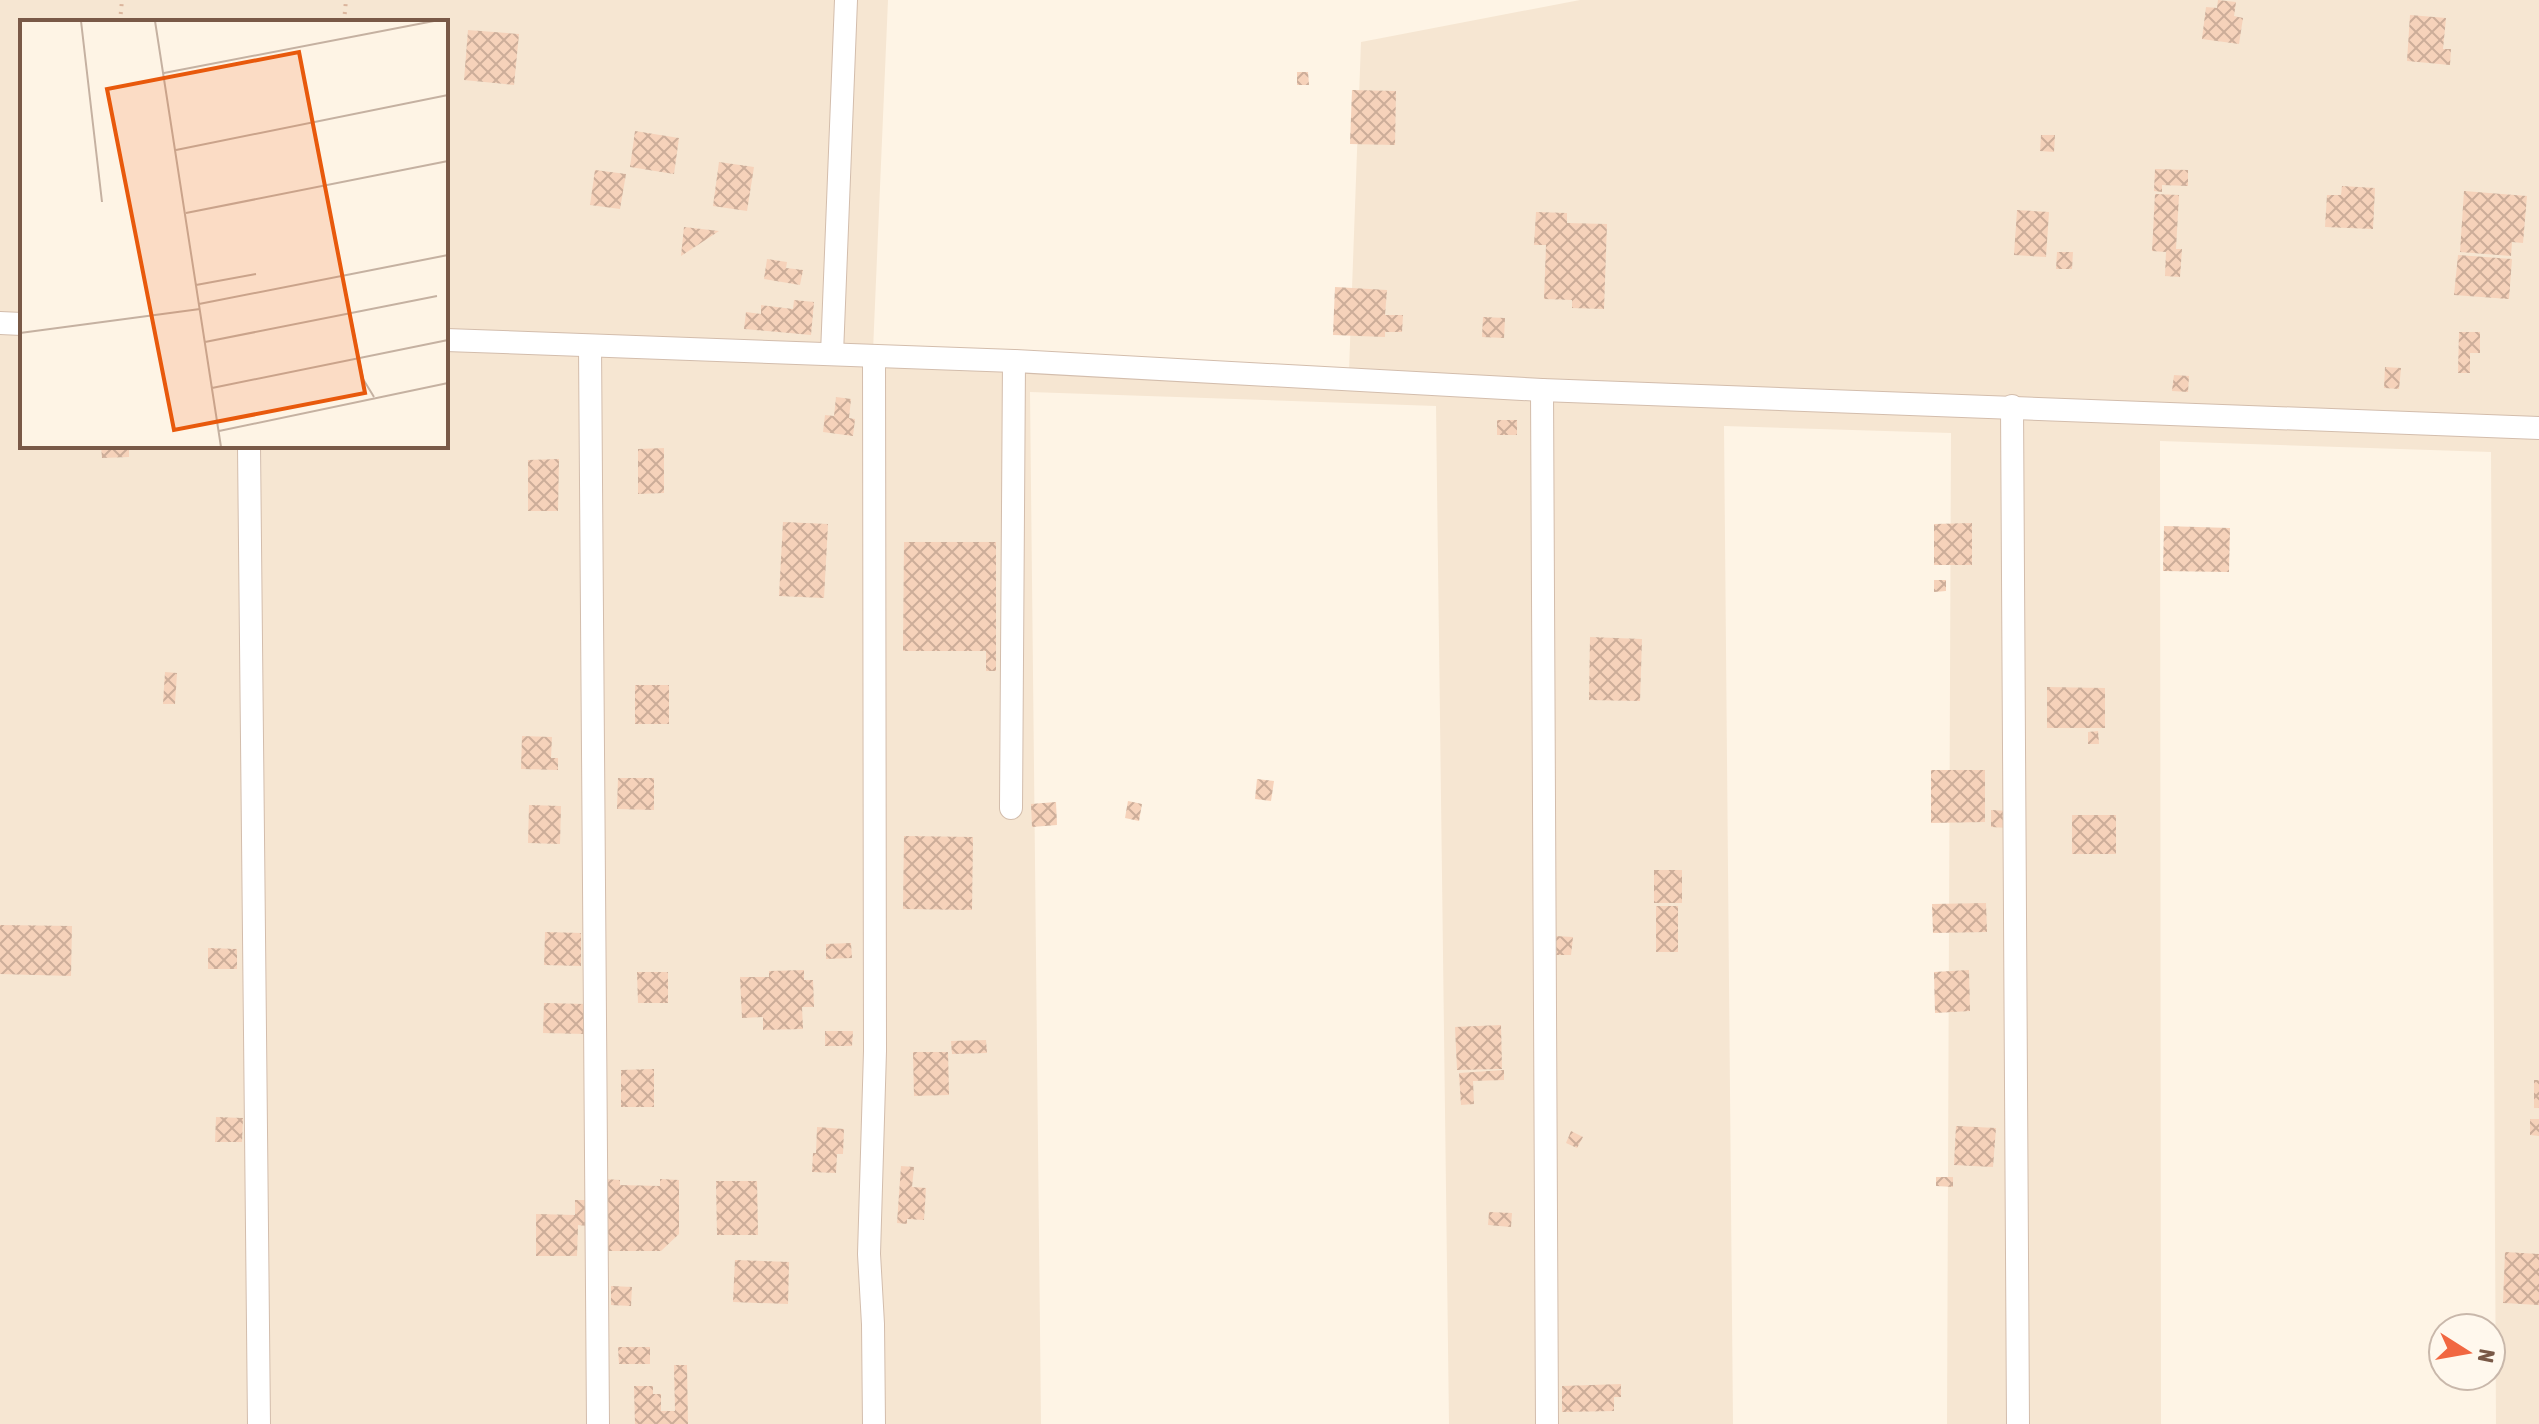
<svg xmlns="http://www.w3.org/2000/svg" width="2539" height="1424" font-family="'Asap Condensed',sans-serif">
	<defs>
		<pattern id="building-cross-hatch" width="8" height="8" patternUnits="userSpaceOnUse" patternTransform="scale(2)"><rect width="8" height="8" fill="#f6d2ba"/><path d="M0 0l8 8M0 8l8-8" fill="none" stroke="#ccad99"/></pattern>
	</defs>
	<rect width="100%" height="100%" fill="#fef4e5"/>
	<!-- residential -->
	<path fill="#f6e6d2" fill-rule="evenodd" d="M0,0H888L873,351L1349,371L1361,42L1580,0H2539V1424H2496L2491,452L2160,441L2161,1424H1947L1951,433L1724,426L1733,1424H1449L1436,406L1030,392L1041,1424H0ZM22,22H446V446H22Z"/>
	<!-- building -->
	<g fill="url(#building-cross-hatch)">
		<polygon points="2218,0 2236,2 2234,16 2243,18 2239,44 2202,39 2206,7 2217,8"/>
		<polygon points="2410,15 2446,18 2443,49 2451,49 2450,65 2407,61"/>
		<polygon points="468,30 519,34 514,85 464,80"/>
		<polygon points="1297,72 1308,72 1309,85 1297,85"/>
		<polygon points="1352,90 1396,91 1395,145 1350,144"/>
		<polygon points="635,131 679,138 674,174 630,167"/>
		<polygon points="2041,135 2055,135 2054,152 2040,151"/>
		<polygon points="719,162 754,167 747,211 713,206"/>
		<polygon points="2155,169 2188,170 2188,186 2162,185 2162,192 2154,191"/>
		<polygon points="595,170 626,174 620,209 590,205"/>
		<polygon points="2342,186 2375,188 2373,229 2325,227 2327,195 2341,195"/>
		<polygon points="2464,191 2527,196 2523,243 2512,242 2511,256 2460,252"/>
		<polygon points="2155,194 2179,195 2176,249 2182,249 2180,277 2165,276 2166,252 2152,251"/>
		<polygon points="2017,210 2049,212 2046,257 2014,255"/>
		<polygon points="1536,212 1567,213 1567,223 1607,224 1604,309 1572,308 1572,300 1544,299 1546,245 1534,245"/>
		<polygon points="684,227 719,231 681,256"/>
		<polygon points="2057,252 2073,252 2072,269 2056,269"/>
		<polygon points="2458,255 2512,259 2509,299 2454,295"/>
		<polygon points="767,259 787,262 786,268 803,270 800,285 764,279"/>
		<polygon points="1335,287 1387,290 1385,315 1403,315 1402,332 1385,332 1385,337 1333,335"/>
		<polygon points="794,300 814,302 811,335 744,329 746,312 761,314 761,305 793,309"/>
		<polygon points="1483,317 1505,318 1504,338 1482,337"/>
		<polygon points="2459,332 2480,332 2480,353 2470,353 2470,373 2458,373"/>
		<polygon points="2385,367 2401,368 2399,389 2384,388"/>
		<polygon points="2174,375 2189,376 2188,392 2172,391"/>
		<polygon points="836,397 851,399 849,418 855,419 853,436 823,432 825,415 834,416"/>
		<rect x="1497" y="420" width="20" height="15"/>
		<polygon points="101,446 129,446 129,457 102,458"/>
		<polygon points="664,448 664,493 638,494 638,449"/>
		<polygon points="559,459 558,511 528,511 528,460"/>
		<polygon points="783,522 828,524 824,598 779,596"/>
		<polygon points="1972,523 1972,565 1934,565 1934,524"/>
		<polygon points="2164,526 2230,528 2229,572 2163,571"/>
		<polygon points="904,542 996,542 996,671 986,671 986,651 903,651"/>
		<polygon points="1934,580 1946,580 1946,591 1934,592"/>
		<polygon points="1590,637 1642,639 1640,701 1589,700"/>
		<polygon points="165,672 177,673 175,704 163,704"/>
		<rect x="635" y="685" width="34" height="39"/>
		<polygon points="2047,687 2105,688 2105,728 2047,728"/>
		<polygon points="2098,731 2099,744 2088,744 2088,732"/>
		<polygon points="522,736 552,737 551,758 558,758 558,770 521,769"/>
		<polygon points="1931,770 1985,770 1985,822 1931,823"/>
		<polygon points="618,778 654,778 654,810 617,809"/>
		<polygon points="1257,779 1274,781 1271,801 1255,799"/>
		<polygon points="1128,801 1142,804 1139,821 1125,818"/>
		<polygon points="1056,802 1057,825 1032,827 1031,804"/>
		<polygon points="529,805 561,806 560,844 528,843"/>
		<polygon points="1991,810 2010,811 2009,828 1991,827"/>
		<rect x="2072" y="815" width="44" height="39"/>
		<polygon points="904,836 973,837 972,910 903,909"/>
		<rect x="1654" y="870" width="28" height="33"/>
		<polygon points="1986,903 1987,932 1933,933 1932,904"/>
		<rect x="1656" y="906" width="22" height="46"/>
		<polygon points="0,925 72,926 71,976 0,974"/>
		<polygon points="545,932 581,933 581,966 544,965"/>
		<polygon points="1555,936 1573,937 1571,955 1554,955"/>
		<polygon points="851,943 852,958 826,959 826,944"/>
		<polygon points="208,948 237,949 237,969 208,969"/>
		<polygon points="804,970 804,980 813,980 814,1007 802,1007 803,1029 763,1030 763,1017 742,1018 740,977 769,977 769,971"/>
		<polygon points="1969,970 1970,1011 1935,1013 1934,972"/>
		<polygon points="637,972 668,972 668,1003 638,1003"/>
		<polygon points="544,1003 586,1004 585,1034 543,1033"/>
		<polygon points="1501,1025 1502,1069 1457,1070 1455,1027"/>
		<polygon points="825,1031 853,1031 852,1046 825,1046"/>
		<polygon points="986,1040 987,1053 952,1054 951,1041"/>
		<polygon points="913,1052 948,1052 949,1095 914,1096"/>
		<polygon points="654,1069 654,1107 621,1107 621,1070"/>
		<polygon points="1504,1070 1504,1080 1473,1081 1474,1104 1461,1105 1459,1073"/>
		<rect x="2534" y="1080" width="5" height="28"/>
		<polygon points="216,1117 243,1118 242,1142 215,1142"/>
		<polygon points="2530,1119 2539,1119 2539,1136 2530,1135"/>
		<polygon points="1956,1126 1996,1128 1993,1167 1954,1165"/>
		<polygon points="817,1127 844,1129 843,1154 837,1154 836,1173 812,1172 813,1153 816,1153"/>
		<polygon points="1571,1131 1583,1137 1577,1148 1566,1143"/>
		<polygon points="901,1166 914,1167 912,1187 926,1188 924,1220 907,1219 907,1224 897,1223"/>
		<polygon points="1936,1177 1953,1177 1953,1187 1936,1186"/>
		<polygon points="605,1179 620,1180 620,1185 660,1186 660,1179 679,1180 679,1234 661,1251 606,1251"/>
		<polygon points="716,1181 757,1181 758,1235 717,1235"/>
		<polygon points="575,1200 588,1200 587,1226 578,1225 577,1256 536,1256 536,1214 575,1215"/>
		<polygon points="1489,1212 1512,1213 1511,1227 1488,1225"/>
		<polygon points="2505,1252 2539,1254 2539,1305 2503,1303"/>
		<polygon points="735,1260 789,1262 788,1304 733,1302"/>
		<polygon points="611,1286 632,1287 631,1306 611,1305"/>
		<polygon points="618,1347 650,1347 650,1364 619,1364"/>
		<polygon points="674,1365 687,1365 688,1424 635,1424 634,1386 653,1386 653,1394 661,1394 661,1411 675,1411"/>
		<polygon points="1621,1384 1621,1397 1614,1397 1614,1411 1562,1412 1562,1386"/>
	</g>
	<g fill="none" stroke-linecap="round" stroke-linejoin="round">
		<defs>
			<g id="minor">
				<polyline points="0,323 22,324"/>
				<polyline points="446,340 1014,361 1542,390 2539,428"/>
				<polyline points="590,346 598,1424"/>
				<polyline points="832,354 846,0"/>
				<polyline points="874,356 875,1051 869,1254 873,1324 874,1424"/>
				<polyline points="1542,390 1547,1424"/>
				<polyline points="2012,406 2018,1424"/>
				<polyline points="249,446 259,1424"/>
				<polyline points="1011,808 1014,361"/>
			</g>
		</defs>
		<!-- minor casing -->
		<use href="#minor" stroke="#d3bdac" stroke-width="24"/>
		<!-- path -->
		<g stroke="#dbb59d" stroke-width="4" stroke-dasharray="2 6" stroke-linecap="butt">
			<polyline points="120,22 122,0"/>
			<polyline points="344,22 346,0"/>
		</g>
		<!-- minor -->
		<use href="#minor" stroke="#fff" stroke-width="22"/>
	</g>
	<!-- overview -->
	<g transform="translate(20 20)">
		<rect width="428" height="428" fill="#fef4e5"/>
		<path fill="none" stroke="#c5b1a1" stroke-width="2" d="M61,1L82,182M135,1L201,427M144,53L414,1M156,130L428,75M166,193L428,141M176,265L236,254M179,284L428,235M330,293L343,359L354,377M0,313L180,289M185,322L417,276M192,368L428,320M199,411L428,363"/>
		<path fill="#e8590c" fill-opacity="0.15" stroke="#e8590c" stroke-width="4" d="M279,32L345,373L154,410L87,69Z"/>
		<rect width="428" height="428" fill="none" stroke="#795947" stroke-width="4"/>
	</g>
	<!-- north arrow -->
	<g transform="translate(2467 1352) rotate(101)"><circle r="38" fill="#fff8ed" stroke="#c9b8ab" stroke-width="2"/>
	<path d="M0-6L14 30L0 20L-14 30Z" fill="#f16741"/>
	<text y="-12" font-size="22" font-weight="bold" text-anchor="middle" fill="#795947">N</text>
	</g>
</svg>
